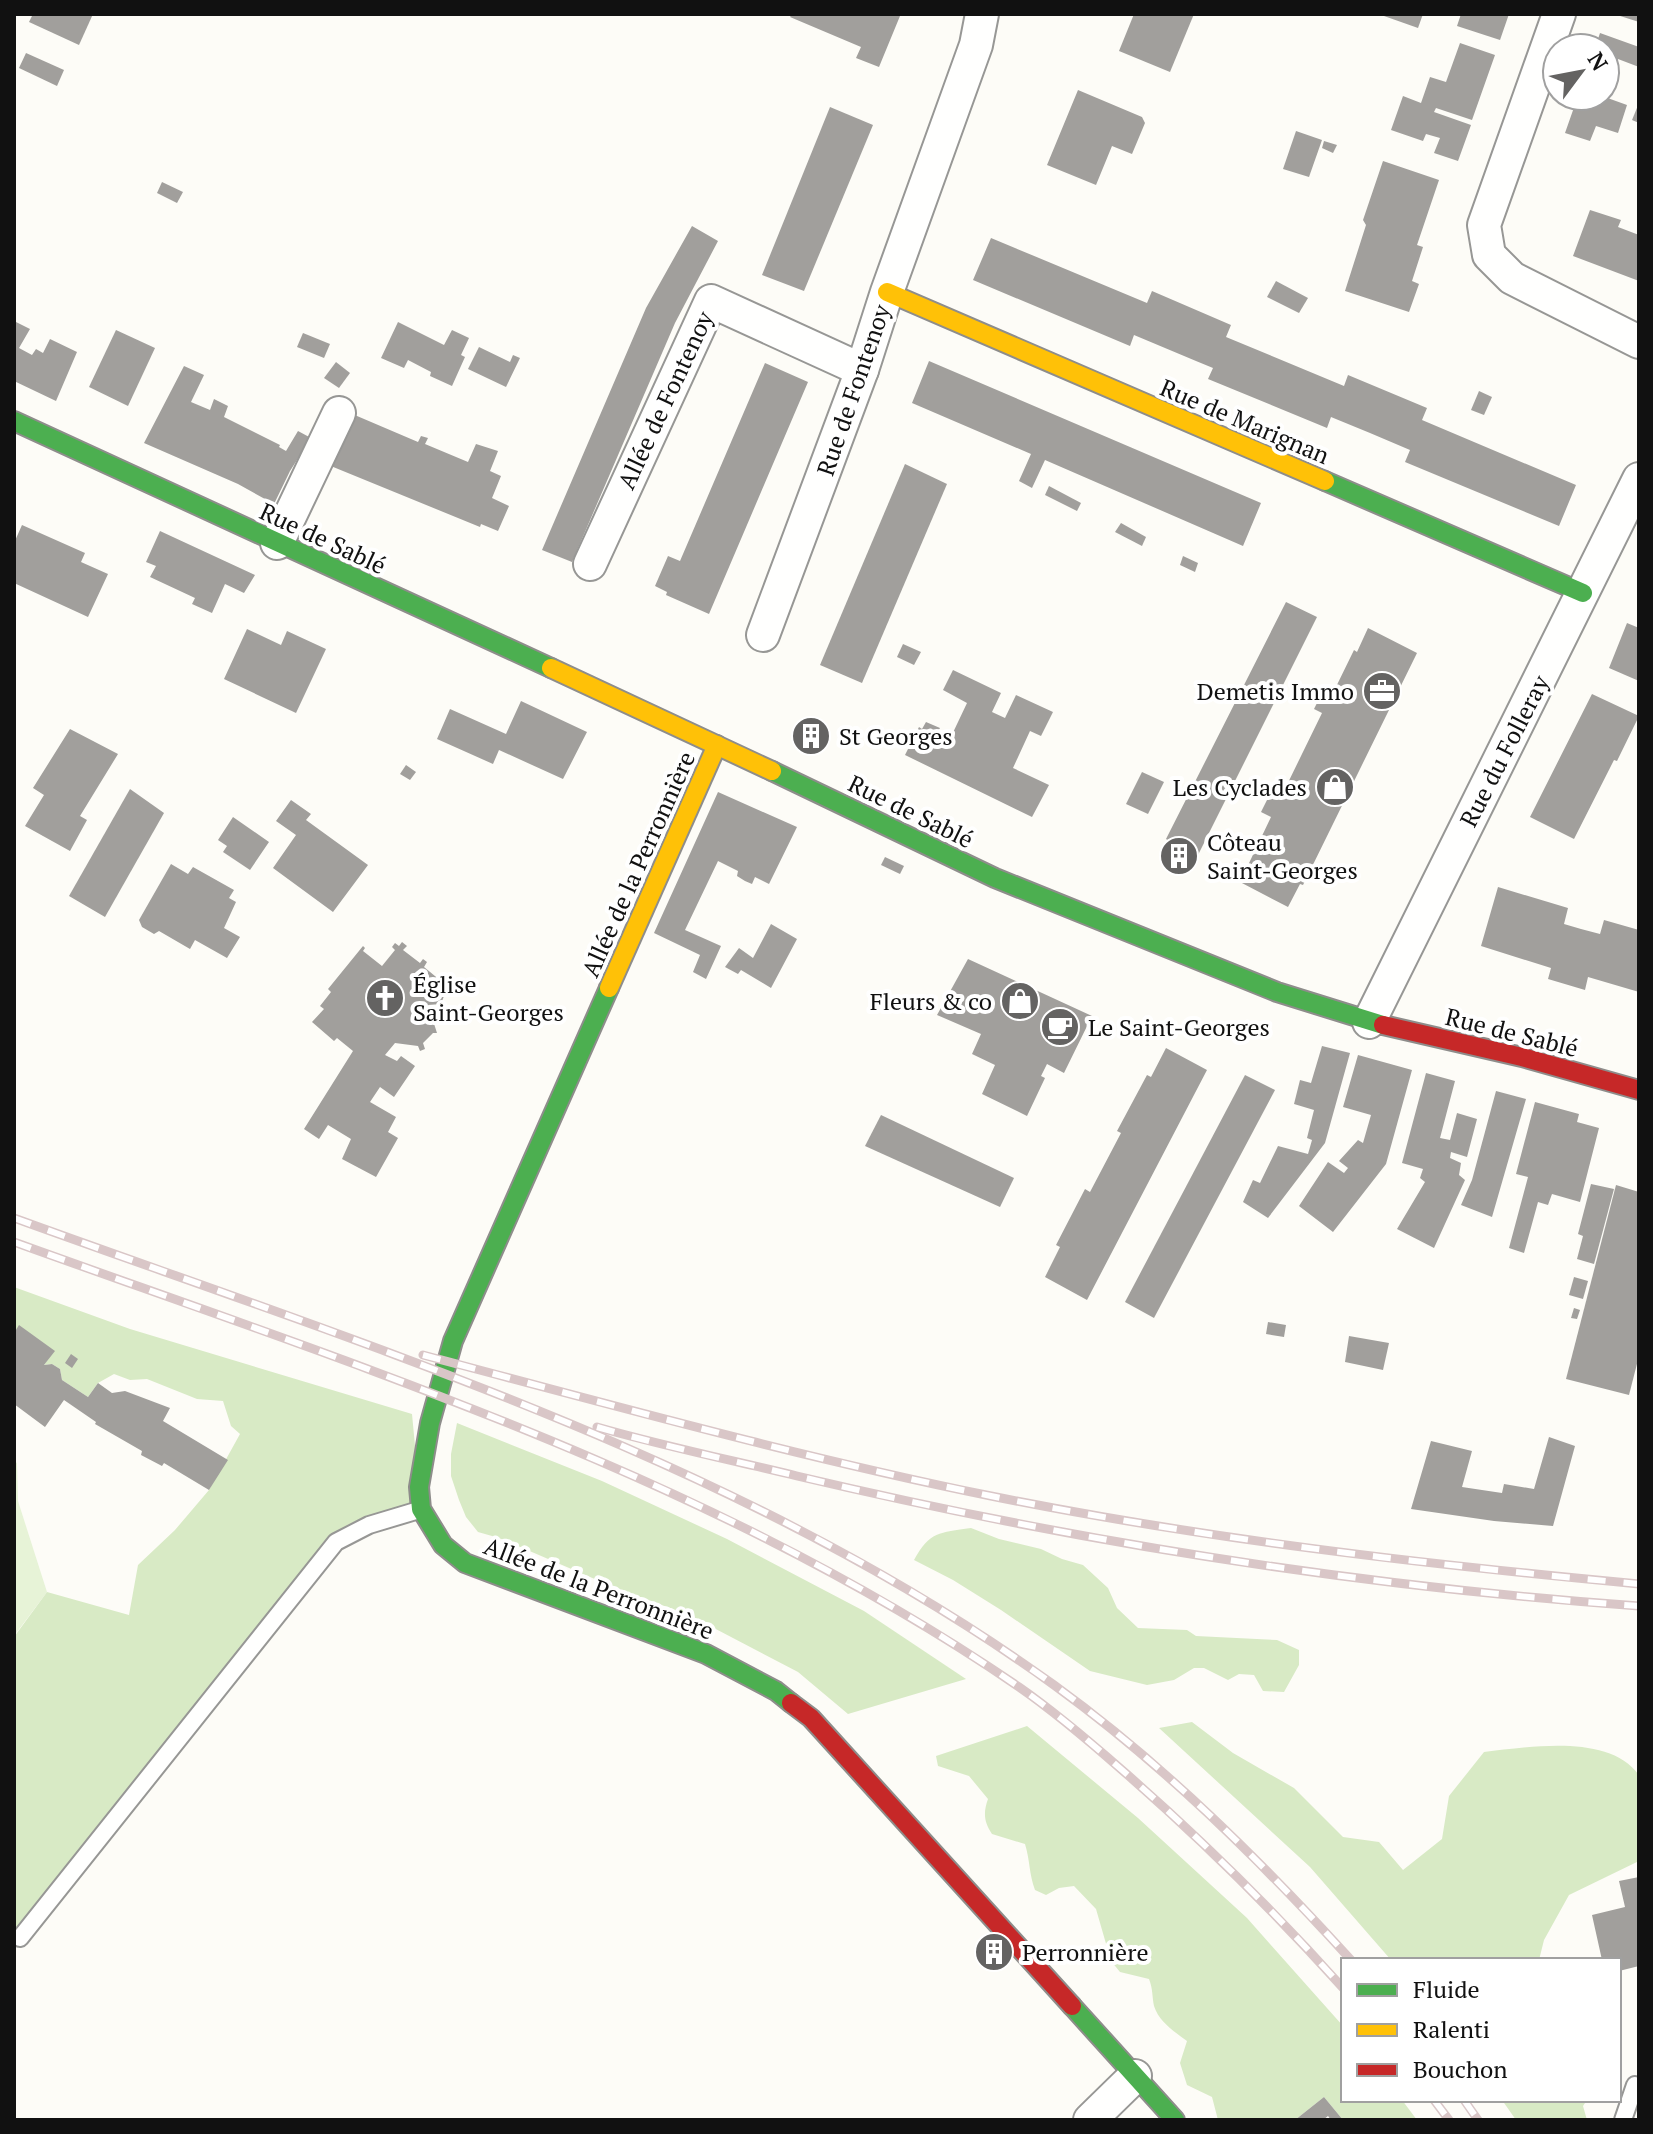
<svg xmlns="http://www.w3.org/2000/svg" width="1653" height="2134" font-family="'PT Serif',serif">
	<rect width="100%" height="100%" fill="#fdfcf7"/>
	<!-- green -->
	<polygon fill="#e7f3d7" points="14,1461 17,1463 18,1501 47,1592 14,1636"/>
	<!-- forest -->
	<g fill="#d8eac5">
		<polygon points="14,1287 130,1329 412,1414 421,1509 336,1542 14,1937 14,1637 47,1592 129,1615 138,1565 175,1530 209,1490 240,1434 231,1426 223,1401 197,1399 147,1379 130,1380 114,1374 98,1383 88,1397 62,1380 60,1369 52,1364 44,1365 54,1351 19,1326 14,1333"/>
		<polygon points="457,1423 602,1481 727,1539 864,1611 966,1679 848,1714 798,1672 689,1615 618,1589 499,1538 478,1532 466,1517 459,1500 451,1476 451,1454"/>
		<path d="M971,1528L999,1539L1041,1549L1062,1559L1083,1565L1108,1588L1117,1608L1138,1628L1187,1630L1196,1636L1277,1640L1299,1650V1665L1284,1692L1263,1691L1254,1675L1239,1674L1228,1680L1204,1668H1194L1174,1680L1147,1685L1090,1671L1001,1610L953,1580L914,1560C930,1531 939,1533 971,1528Z"/>
		<path d="M1192,1722L1233,1753L1294,1788L1343,1837L1379,1842L1403,1870L1442,1839L1449,1796L1484,1752C1529,1747 1609,1733 1639,1775V1861L1569,1895L1544,1940L1539,1960H1391L1310,1867L1159,1728Z"/>
		<path d="M1027,1726L1138,1818L1247,1918L1343,2026V2100H1402L1417,2120H1343L1324,2097L1295,2120H1218L1212,2097L1187,2085L1180,2063L1187,2041C1175,2032 1159,2022 1154,2006C1152,1997 1153,1989 1149,1979L1120,1972L1111,1961L1096,1909L1074,1886L1059,1888L1046,1895L1035,1890C1029,1874 1030,1860 1025,1844L992,1834C984,1822 983,1813 988,1799L969,1776L938,1766L936,1756Z"/>
		<polygon points="1502,2100 1587,2100 1583,2106 1587,2120 1516,2120"/>
	</g>
	<!-- building -->
	<g fill="#a19f9c">
		<polygon points="33,14 93,14 79,45 29,22"/>
		<polygon points="792,14 896,14 900,16 879,67 856,58 861,47 790,17"/>
		<polygon points="1134,14 1194,14 1170,72 1119,51"/>
		<polygon points="1384,14 1423,14 1418,28 1384,16"/>
		<polygon points="1461,14 1509,14 1500,40 1457,26"/>
		<polygon points="1617,14 1639,14 1639,22 1617,15"/>
		<polygon points="1600,33 1639,47 1639,67 1618,59 1608,88 1605,87 1605,48 1595,48"/>
		<polygon points="1460,43 1495,55 1472,120 1436,108 1434,112 1471,125 1458,161 1434,153 1440,138 1426,134 1423,141 1391,130 1403,96 1421,103 1430,77 1446,82"/>
		<polygon points="26,53 64,70 57,86 19,68"/>
		<polygon points="1078,90 1142,117 1145,123 1132,154 1112,146 1096,185 1047,165"/>
		<polygon points="1578,96 1602,96 1627,105 1618,133 1596,126 1590,141 1565,133"/>
		<polygon points="1639,103 1639,123 1632,120"/>
		<polygon points="830,107 873,125 804,291 762,275"/>
		<polygon points="1296,131 1322,140 1309,177 1283,169"/>
		<polygon points="1324,141 1337,145 1333,153 1322,148"/>
		<polygon points="1383,161 1439,180 1417,245 1423,247 1412,281 1419,284 1409,312 1345,291 1366,225 1363,220"/>
		<polygon points="162,182 183,192 177,203 157,193"/>
		<polygon points="1590,210 1621,220 1618,227 1639,235 1639,281 1573,256"/>
		<polygon points="692,226 718,241 675,323 572,562 542,550 646,308"/>
		<polygon points="991,238 1147,303 1152,291 1231,325 1226,337 1344,386 1348,375 1427,408 1422,420 1576,485 1559,526 1405,462 1410,450 1370,433 1331,417 1327,428 1208,379 1213,368 1196,361 1134,335 1130,346 973,280"/>
		<polygon points="1276,281 1308,298 1299,313 1267,297"/>
		<polygon points="14,321 30,329 19,348 32,355 36,349 43,353 50,339 77,352 56,401 14,381"/>
		<polygon points="398,322 444,345 452,330 469,338 461,355 465,357 452,386 430,376 431,372 408,360 404,368 381,358"/>
		<polygon points="116,330 155,348 128,406 89,387"/>
		<polygon points="303,333 330,344 324,358 297,347"/>
		<polygon points="479,347 510,362 513,355 520,358 506,387 468,369"/>
		<polygon points="929,361 1261,503 1243,546 1045,460 1032,488 1019,481 1031,454 912,403"/>
		<polygon points="336,362 350,373 339,388 324,378"/>
		<polygon points="765,363 808,382 709,614 666,595 667,592 655,586 668,556 680,561"/>
		<polygon points="184,366 204,375 191,402 210,410 214,399 228,406 224,417 280,445 279,447 286,451 298,431 311,438 290,471 274,504 238,484 144,443"/>
		<polygon points="1479,391 1492,397 1484,415 1471,410"/>
		<polygon points="350,413 418,442 421,436 428,438 425,444 468,462 476,444 498,451 490,471 501,476 492,498 509,506 498,531 481,524 480,527 321,462"/>
		<polygon points="905,464 947,484 862,683 820,665"/>
		<polygon points="1049,486 1081,503 1077,511 1045,495"/>
		<polygon points="1121,523 1146,537 1142,546 1115,532"/>
		<polygon points="22,525 85,553 81,562 108,574 88,617 14,583 14,543"/>
		<polygon points="160,531 255,575 244,593 225,584 212,613 192,604 195,598 150,577 156,566 146,562"/>
		<polygon points="1183,556 1198,563 1195,572 1180,565"/>
		<polygon points="1286,602 1317,617 1190,871 1161,858 1169,841 1166,839"/>
		<polygon points="1627,623 1639,628 1639,681 1609,668"/>
		<polygon points="1368,628 1417,653 1303,885 1300,884 1288,907 1240,882 1271,817 1261,812 1271,792 1281,797 1322,713 1314,709 1324,689 1333,693 1354,650 1357,652"/>
		<polygon points="247,629 281,645 287,631 326,649 296,713 224,679"/>
		<polygon points="903,644 921,652 914,665 897,657"/>
		<polygon points="953,670 1001,693 992,712 1005,718 1016,695 1053,712 1041,736 1030,731 1013,768 1049,785 1032,817 905,755 919,727 922,729 926,722 940,728 936,735 949,741 967,703 943,690"/>
		<polygon points="1592,694 1639,716 1617,761 1614,760 1574,839 1530,817"/>
		<polygon points="521,701 587,732 563,779 499,750 493,764 437,739 450,709 506,734"/>
		<polygon points="804,719 829,730 817,754 792,741"/>
		<polygon points="70,729 118,754 80,816 87,820 70,851 25,826 44,795 33,788"/>
		<polygon points="406,765 416,772 410,780 400,774"/>
		<polygon points="1142,772 1164,782 1148,814 1126,804"/>
		<polygon points="130,789 164,813 105,917 69,896"/>
		<polygon points="718,792 797,827 769,884 755,877 752,884 745,881 737,876 738,871 718,861 685,930 721,946 706,979 693,972 700,955 654,933"/>
		<polygon points="291,800 311,814 306,820 368,865 333,912 273,868 296,835 276,821"/>
		<polygon points="233,817 269,842 250,870 223,852 227,846 218,840"/>
		<polygon points="885,857 904,866 900,874 881,865"/>
		<polygon points="171,864 188,874 193,867 234,890 229,898 236,902 224,928 240,937 227,958 195,940 190,949 159,931 154,934 142,927 139,920"/>
		<polygon points="1498,887 1568,908 1564,924 1581,929 1600,934 1604,920 1639,930 1639,992 1588,977 1585,990 1548,979 1551,968 1481,946"/>
		<polygon points="771,924 797,939 771,988 741,970 738,974 725,967 739,948 753,958"/>
		<polygon points="402,942 407,946 403,950 420,963 423,959 427,962 424,967 441,981 444,977 448,980 446,984 449,987 446,991 443,988 444,996 441,1004 428,1005 437,1033 433,1033 423,1043 425,1049 420,1051 418,1046 395,1043 385,1055 397,1061 401,1056 415,1066 394,1097 380,1087 370,1102 396,1117 388,1132 398,1138 376,1177 342,1159 351,1139 328,1125 319,1139 304,1129 353,1051 337,1038 334,1041 312,1022 324,1009 320,1006 331,992 328,989 363,946 365,948 363,951 382,966 395,950 392,947 395,943 399,946"/>
		<polygon points="968,959 1092,1016 1064,1073 1047,1064 1041,1076 1045,1078 1027,1116 982,1094 995,1065 972,1054 981,1034 937,1015"/>
		<polygon points="1322,1046 1350,1053 1325,1143 1268,1218 1243,1202 1253,1180 1260,1183 1278,1146 1308,1154 1312,1140 1307,1138 1314,1110 1294,1104 1300,1080 1311,1083"/>
		<polygon points="1166,1048 1207,1070 1087,1300 1045,1277 1060,1247 1056,1245 1085,1189 1090,1192 1121,1133 1117,1131 1147,1075 1151,1077"/>
		<polygon points="1358,1055 1412,1070 1386,1164 1333,1232 1299,1206 1328,1162 1344,1173 1348,1168 1339,1161 1358,1140 1363,1143 1371,1115 1343,1107"/>
		<polygon points="1426,1073 1455,1081 1440,1138 1450,1140 1457,1113 1477,1119 1467,1157 1451,1152 1450,1158 1461,1163 1459,1175 1465,1180 1434,1248 1397,1229 1425,1182 1420,1178 1423,1169 1402,1163"/>
		<polygon points="1245,1075 1275,1090 1154,1318 1125,1302"/>
		<polygon points="1496,1091 1526,1099 1492,1217 1461,1205 1472,1180"/>
		<polygon points="1535,1102 1579,1114 1577,1122 1599,1128 1580,1202 1552,1194 1548,1205 1538,1202 1524,1253 1509,1248 1528,1177 1516,1174"/>
		<polygon points="881,1115 1014,1178 1000,1207 865,1146"/>
		<polygon points="1591,1184 1614,1189 1594,1264 1577,1259 1583,1236 1578,1234"/>
		<polygon points="1616,1185 1639,1192 1639,1356 1629,1395 1566,1379"/>
		<polygon points="1574,1277 1588,1281 1583,1299 1569,1295"/>
		<polygon points="1574,1308 1580,1310 1577,1319 1571,1318"/>
		<polygon points="1268,1322 1286,1325 1284,1337 1266,1334"/>
		<polygon points="19,1325 55,1351 44,1365 52,1364 60,1369 62,1380 88,1397 98,1383 112,1393 125,1391 170,1408 163,1421 228,1460 209,1490 164,1463 162,1466 141,1455 142,1451 95,1424 96,1422 64,1400 45,1427 14,1404 14,1333"/>
		<polygon points="1349,1336 1389,1343 1383,1370 1345,1362"/>
		<polygon points="71,1354 78,1359 72,1368 65,1363"/>
		<polygon points="1549,1437 1575,1446 1553,1526 1494,1521 1411,1509 1431,1441 1472,1451 1462,1487 1502,1493 1504,1484 1534,1489"/>
		<polygon points="1639,1877 1639,1966 1619,1971 1619,1960 1602,1960 1592,1915 1625,1907 1619,1881"/>
		<polygon points="992,1940 1007,1955 995,1966 981,1950"/>
		<polygon points="1324,2097 1343,2120 1331,2120 1328,2116 1323,2120 1295,2120"/>
	</g>
	<g fill="none" stroke-linecap="round" stroke-linejoin="round">
		<defs>
			<g id="lane">
				<polyline points="20,1938 336,1542 369,1525 419,1510"/>
				<polyline points="1623,2120 1635,2085"/>
			</g>
			<g id="street">
				<polyline points="1559,14 1484,225 1489,255 1512,278 1639,342"/>
				<polyline points="277,543 339,413"/>
				<polyline points="590,564 711,301 862,370"/>
				<polyline points="763,635 862,370 887,292 976,45 982,14"/>
				<polyline points="1369,1022 1639,479"/>
				<polyline points="1090,2120 1135,2076"/>
			</g>
			<g id="fast">
				<polyline points="14,421 551,668"/>
				<polyline points="1325,481 1583,593"/>
				<polyline points="772,771 995,878 1277,992 1383,1025"/>
				<polyline points="609,988 453,1341 430,1423 419,1487 421,1509 443,1545 465,1563 706,1654 776,1691 791,1703"/>
				<polyline points="1072,2006 1175,2120"/>
			</g>
			<g id="slow">
				<polyline points="887,292 1325,481"/>
				<polyline points="551,668 772,771"/>
				<polyline points="609,988 717,745"/>
			</g>
			<g id="jam">
				<polyline points="1383,1025 1522,1057 1639,1090"/>
				<polyline points="791,1703 811,1718 1072,2006"/>
			</g>
		</defs>
		<!-- lane casing -->
		<use href="#lane" stroke="#979795" stroke-width="20"/>
		<!-- street casing -->
		<use href="#street" stroke="#979795" stroke-width="36"/>
		<!-- fast casing -->
		<use href="#fast" stroke="#8e8d8b" stroke-width="22"/>
		<!-- slow casing -->
		<use href="#slow" stroke="#8e8d8b" stroke-width="22"/>
		<!-- jam casing -->
		<use href="#jam" stroke="#8e8d8b" stroke-width="22"/>
		<!-- lane -->
		<use href="#lane" stroke="#fffffe" stroke-width="16"/>
		<!-- street -->
		<use href="#street" stroke="#fffffe" stroke-width="32"/>
		<!-- fast -->
		<use href="#fast" stroke="#4caf50" stroke-width="18"/>
		<!-- slow -->
		<use href="#slow" stroke="#ffc107" stroke-width="18"/>
		<!-- jam -->
		<use href="#jam" stroke="#c62828" stroke-width="18"/>
		<defs>
			<g id="rail">
				<path d="M14,1218C370,1347 744,1461 1054,1685C1163,1764 1261,1861 1351,1960"/>
				<path d="M14,1242C358,1366 715,1478 1019,1687C1055,1712 1089,1741 1122,1770C1200,1838 1273,1910 1343,1988"/>
				<path d="M423,1355C612,1405 799,1457 991,1496C1205,1539 1422,1564 1639,1584"/>
				<path d="M597,1427C663,1446 731,1460 797,1476C1073,1541 1356,1586 1639,1606"/>
				<polyline points="1434,2100 1449,2120"/>
				<polyline points="1464,2100 1478,2120"/>
			</g>
		</defs>
		<!-- rail casing -->
		<use href="#rail" stroke="#d9c6c7" stroke-width="9"/>
		<!-- rail -->
		<use href="#rail" stroke="#fff" stroke-width="6" stroke-dasharray="18" stroke-linecap="butt"/>
	</g>
	<!-- icons -->
	<defs>
		<symbol id="office-disc" viewBox="-11 -11 22 22"><circle r="9.5" fill="#646362" stroke="#fff"/><path d="M-6-3h4V-5.5h4V-3h4V5H-6ZM-1-4.5V-3h2v-1.5ZM-6 0V1H6V0Z" fill="#fff"/></symbol>
		<symbol id="building-disc" viewBox="-11 -11 22 22"><circle r="9.5" fill="#646362" stroke="#fff"/><path d="M-4-6H4V6H1V3H-1V6H-4ZM-2.5-4.3h1.7v1.8h-1.7ZM.8-4.3h1.7v1.8H.8ZM-2.5-1h1.7V.8h-1.7ZM.8-1h1.7V.8H.8Z" fill="#fff"/></symbol>
		<symbol id="shop-disc" viewBox="-11 -11 22 22"><circle r="9.5" fill="#646362" stroke="#fff"/><path d="M-5-2.5h2.3a2.7 3.5 0 0 1 5.4 0H5L5.5 6h-11ZM-1.5-2.5h3a1.5 2.3 0 0 0-3 0Z" fill="#fff"/></symbol>
		<symbol id="church-disc" viewBox="-11 -11 22 22"><circle r="9.5" fill="#646362" stroke="#fff"/><path d="M-1.2-6h2.4v3.5h3.3v2.4h-3.3V6h-2.4V-.1h-3.3v-2.4h3.3Z" fill="#fff"/></symbol>
		<symbol id="cafe-disc" viewBox="-11 -11 22 22"><circle r="9.5" fill="#646362" stroke="#fff"/><path d="M-5.5-4.5H6V0H3Q3 3.5 0 3.5H-2.5Q-5.5 3.5-5.5 0ZM3-3.2v2h1.7v-2ZM-6 4.5H4V6H-6Z" fill="#fff"/></symbol>
	</defs>
	<g fill-rule="evenodd">
		<use href="#office-disc" x="1360" y="669" width="44" height="44"/>
		<use href="#building-disc" x="789" y="714" width="44" height="44"/>
		<use href="#shop-disc" x="1313" y="765" width="44" height="44"/>
		<use href="#building-disc" x="1157" y="834" width="44" height="44"/>
		<use href="#church-disc" x="363" y="976" width="44" height="44"/>
		<use href="#shop-disc" x="998" y="979" width="44" height="44"/>
		<use href="#cafe-disc" x="1038" y="1005" width="44" height="44"/>
		<use href="#building-disc" x="972" y="1930" width="44" height="44"/>
	</g>
	<g text-anchor="middle" dominant-baseline="central" stroke-width="8" stroke-linejoin="round" paint-order="stroke">
		<!-- street labels -->
		<g font-size="24" fill="#111" stroke="#fff">
			<text transform="translate(853 390) rotate(-71)">Rue de Fontenoy</text>
			<text transform="translate(665 400) rotate(-65)">Allée de Fontenoy</text>
			<text transform="translate(1245 421) rotate(23)">Rue de Marignan</text>
			<text transform="translate(323 538) rotate(25)">Rue de Sablé</text>
			<text transform="translate(1504 751) rotate(-63)">Rue du Folleray</text>
			<text transform="translate(911 811) rotate(26)">Rue de Sablé</text>
			<text transform="translate(638 864) rotate(-66)">Allée de la Perronnière</text>
			<text transform="translate(1512 1032) rotate(14)">Rue de Sablé</text>
			<text transform="translate(599 1588) rotate(21)">Allée de la Perronnière</text>
		</g>
		<!-- poi labels -->
		<g font-size="24" fill="#111" stroke="#fff" text-anchor="start">
			<text x="1354" y="691" text-anchor="end">Demetis Immo</text>
			<text x="839" y="736">St Georges</text>
			<text x="1307" y="787" text-anchor="end">Les Cyclades</text>
			<text x="1207" y="842">Côteau<tspan x="1207" dy="28">Saint-Georges</tspan></text>
			<text x="413" y="984">Église<tspan x="413" dy="28">Saint-Georges</tspan></text>
			<text x="992" y="1001" text-anchor="end">Fleurs &amp; co</text>
			<text x="1088" y="1027">Le Saint-Georges</text>
			<text x="1022" y="1952">Perronnière</text>
		</g>
	</g>
	<!-- border -->
	<rect width="1653" height="2134" fill="none" stroke="#111111" stroke-width="32"/>
	<!-- legend -->
	<rect x="1341" y="1958" width="280" height="144" fill="#ffffff" stroke="#a0a0a0" stroke-width="2"/>
	<rect x="1357" y="1984" width="40" height="12" fill="#4caf50" stroke="#a0a0a0" stroke-width="2"/>
	<text x="1413" y="1998" font-size="24" fill="#111111">Fluide</text>
	<rect x="1357" y="2024" width="40" height="12" fill="#ffc107" stroke="#a0a0a0" stroke-width="2"/>
	<text x="1413" y="2038" font-size="24" fill="#111111">Ralenti</text>
	<rect x="1357" y="2064" width="40" height="12" fill="#c62828" stroke="#a0a0a0" stroke-width="2"/>
	<text x="1413" y="2078" font-size="24" fill="#111111">Bouchon</text>
	<!-- north arrow -->
	<g transform="translate(1581 72) rotate(58)"><circle r="38" fill="#ffffff" stroke="#a0a0a0" stroke-width="2"/>
	<path d="M0-6L14 30L0 20L-14 30Z" fill="#646362"/>
	<text y="-12" font-size="22" font-weight="bold" text-anchor="middle" fill="#111111">N</text>
	</g>
</svg>
